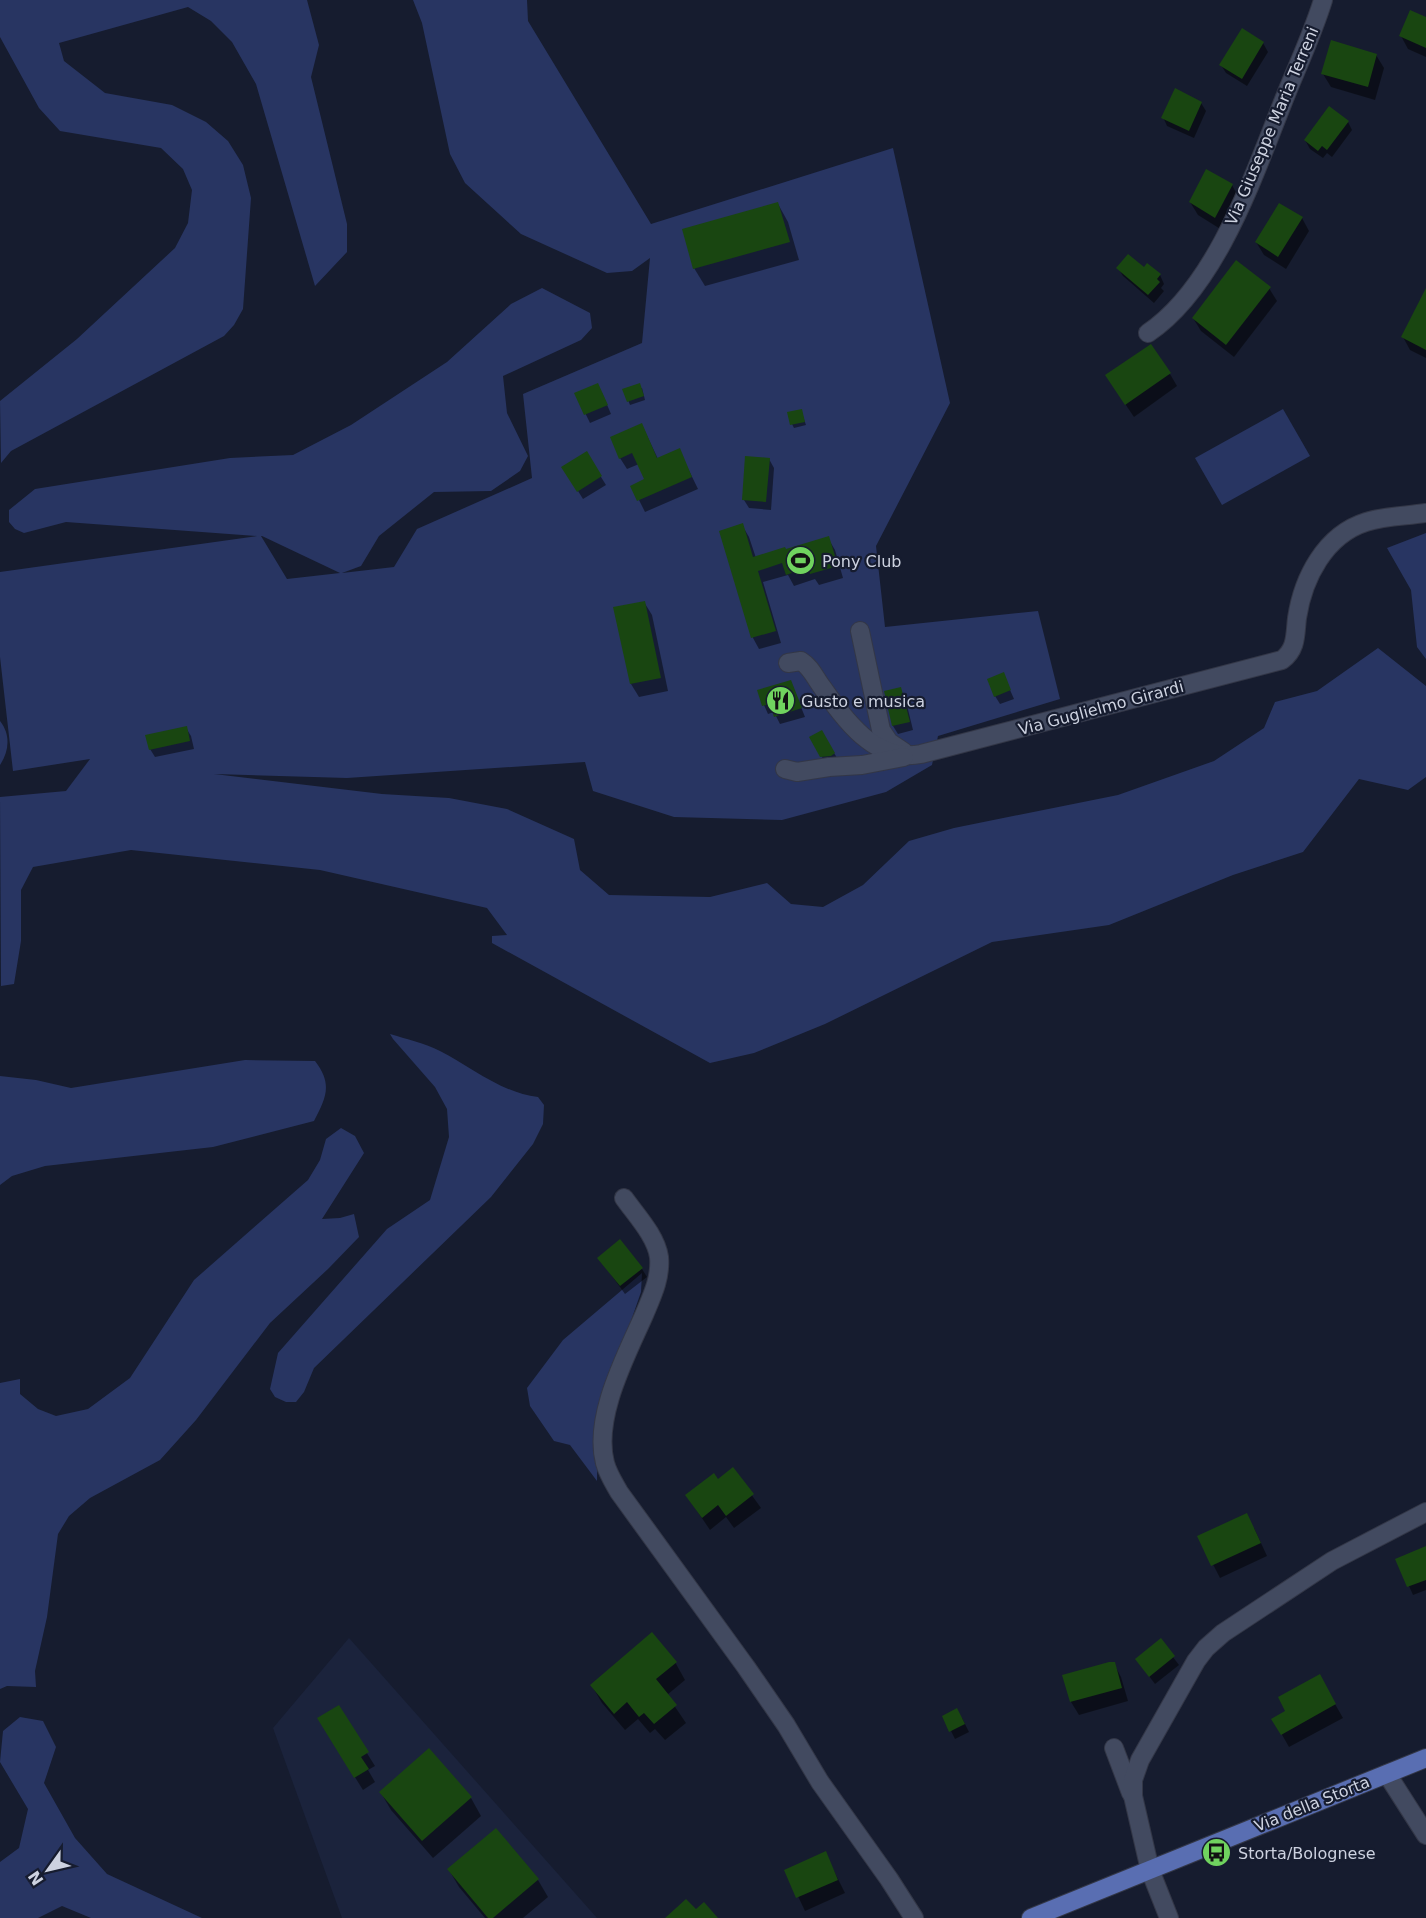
<svg xmlns="http://www.w3.org/2000/svg" width="1426" height="1918" font-family="'DejaVu Sans',sans-serif">
	<rect width="100%" height="100%" fill="#161c2f"/>
	<!-- built -->
	<polygon fill="#1b233c" points="349,1638 597,1918 342,1918 273,1728"/>
	<!-- green -->
	<g fill="#283562" fill-rule="evenodd">
		<polygon points="0,0 307,0 319,45 311,77 347,224 347,252 315,286 256,84 232,42 211,21 188,7 59,43 64,61 105,93 172,105 206,122 228,141 243,165 251,198 243,309 234,325 224,336 11,451 1,463 0,401 77,339 175,248 188,223 192,190 183,169 161,148 60,131 39,108 0,37"/>
		<path d="M413,0H527L528,21L651,224L893,148L950,403L876,546L885,627L1038,611L1060,699L938,736L932,765L886,792L782,820L674,817L593,791L585,762L347,778L214,774L382,794L449,798L507,809L574,839L580,870L609,895L710,897L767,883L791,904L823,907L863,885L909,841L954,828L1118,795L1214,761L1264,728L1275,702L1317,691L1378,648L1426,686V777L1408,790L1359,779L1303,852L1233,875L1109,925L992,942L825,1024L754,1053L710,1063L492,943V936L507,935L487,908L320,870L131,850L33,867L21,890V941L14,984L1,986L0,797L66,791L90,759L13,771L0,657V572L257,536L66,522L24,533L15,529L9,522V510L35,489L230,458L293,455L351,425L447,362L511,304L542,288L590,313L592,328L581,340L503,376L507,413L528,456L520,471L491,491L434,492L379,536L361,566L342,573L394,567L417,529L532,478L523,394L642,343L650,258L632,271L607,273L521,234L465,183L450,154L422,23ZM261,536H262L340,573L287,579Z"/>
		<polygon points="1283,409 1310,456 1222,505 1195,458"/>
		<polygon points="1426,533 1426,659 1417,647 1411,590 1387,548"/>
		<path d="M0,721C11,735 9,751 0,765Z"/>
		<path d="M390,1034C406,1039 425,1043 440,1051C471,1067 502,1093 538,1097L544,1105L543,1124L533,1144L491,1197L314,1368L304,1392L296,1402H286L275,1397L270,1389L278,1353L387,1229L430,1200L449,1137L447,1109L435,1087L393,1039Z"/>
		<path d="M245,1060L315,1061C333,1084 326,1098 314,1121L213,1147L45,1166L12,1176L0,1185V1076L36,1080L71,1088Z"/>
		<polygon points="341,1128 355,1136 364,1153 322,1219 340,1218 354,1214 359,1237 328,1269 270,1323 196,1420 160,1460 90,1498 69,1516 58,1534 47,1617 35,1671 36,1687 7,1686 0,1689 0,1383 20,1379 20,1394 38,1409 56,1416 88,1409 130,1378 194,1280 308,1180 320,1160 326,1139"/>
		<polygon points="642,1273 641,1292 598,1416 597,1481 570,1445 554,1441 530,1406 527,1388 563,1340"/>
		<polygon points="20,1717 43,1721 56,1747 44,1783 75,1838 107,1874 202,1918 91,1918 62,1906 38,1918 0,1918 0,1862 19,1848 28,1809 0,1762 3,1731"/>
	</g>
	<!-- shadow -->
	<g fill="#0007">
		<polygon points="1426,19 1426,57 1408,49 1401,36"/>
		<polygon points="1242,30 1263,43 1268,52 1247,86 1226,73 1221,65"/>
		<polygon points="1376,55 1384,68 1375,100 1331,87 1323,74"/>
		<polygon points="1201,103 1206,111 1194,138 1167,126 1163,117"/>
		<polygon points="1348,122 1352,130 1332,157 1327,153 1323,158 1310,149 1305,140"/>
		<polygon points="1232,185 1239,198 1222,230 1198,215 1190,202"/>
		<polygon points="778,204 788,222 799,260 705,286 694,268"/>
		<polygon points="1302,218 1309,231 1286,269 1264,255 1256,242"/>
		<polygon points="1118,268 1144,270 1160,275 1164,284 1161,288 1164,291 1154,303 1123,276"/>
		<polygon points="1269,288 1277,301 1234,357 1201,331 1193,318"/>
		<polygon points="1426,297 1426,358 1410,350 1403,337"/>
		<polygon points="1170,374 1177,386 1134,417 1115,389"/>
		<polygon points="642,388 645,400 630,405 624,390"/>
		<polygon points="602,393 611,414 590,423 576,394"/>
		<polygon points="801,411 806,425 794,428 792,424"/>
		<polygon points="642,425 658,459 679,450 698,489 645,512 632,486 646,480 639,464 627,469 620,458"/>
		<polygon points="586,453 606,485 583,499 563,467"/>
		<polygon points="769,459 774,468 771,510 749,508 744,500"/>
		<polygon points="742,525 749,537 756,558 828,538 835,550 843,578 819,585 815,579 794,586 788,575 763,582 781,643 759,649 753,638 720,532"/>
		<polygon points="644,602 652,615 668,691 639,697 631,684 615,608"/>
		<polygon points="1003,674 1014,699 1000,704 995,696"/>
		<polygon points="791,682 805,717 780,724 774,712 768,714 764,705"/>
		<polygon points="900,689 905,697 913,730 898,734 893,726 886,692"/>
		<polygon points="186,728 191,736 194,749 155,757 150,749"/>
		<polygon points="821,732 839,761 827,765 815,746"/>
		<polygon points="599,1258 642,1269 647,1277 625,1294"/>
		<polygon points="733,1469 761,1508 734,1528 726,1517 710,1530 687,1496 717,1481"/>
		<polygon points="1254,1528 1267,1556 1220,1578 1199,1537"/>
		<polygon points="1426,1548 1426,1590 1413,1595 1397,1559"/>
		<polygon points="1160,1640 1179,1665 1155,1684 1136,1659"/>
		<polygon points="675,1662 685,1680 667,1695 686,1723 665,1740 655,1729 650,1733 638,1719 625,1730 602,1703 592,1686"/>
		<polygon points="1114,1664 1121,1677 1128,1701 1079,1715 1071,1702 1064,1676"/>
		<polygon points="1319,1676 1343,1718 1289,1747 1273,1719 1287,1711"/>
		<polygon points="338,1707 375,1766 368,1770 375,1782 363,1790 326,1731"/>
		<polygon points="962,1718 969,1732 955,1739 951,1731"/>
		<polygon points="429,1750 471,1798 481,1816 433,1858 391,1810 381,1793"/>
		<polygon points="825,1853 845,1893 805,1911 786,1871"/>
		<polygon points="449,1870 538,1880 548,1897 523,1918 485,1918 459,1887"/>
	</g>
	<!-- building -->
	<g fill="#194611">
		<polygon points="1410,10 1426,17 1426,48 1399,36"/>
		<polygon points="1242,28 1264,42 1242,79 1219,65"/>
		<polygon points="1331,40 1377,54 1368,87 1321,74"/>
		<polygon points="1175,88 1202,102 1189,131 1161,118"/>
		<polygon points="1329,106 1349,121 1327,150 1322,146 1318,151 1304,140"/>
		<polygon points="1206,169 1233,184 1215,218 1189,202"/>
		<polygon points="778,202 790,242 693,269 682,229"/>
		<polygon points="1279,203 1303,217 1278,257 1255,242"/>
		<polygon points="1128,254 1144,267 1147,263 1161,274 1157,279 1160,282 1148,295 1116,268"/>
		<polygon points="1236,260 1271,287 1226,345 1192,318"/>
		<polygon points="1426,288 1426,350 1401,337"/>
		<polygon points="1151,344 1171,373 1125,405 1105,375"/>
		<polygon points="598,383 608,405 584,415 574,393"/>
		<polygon points="640,383 644,396 627,402 622,389"/>
		<polygon points="802,409 805,422 790,425 787,412"/>
		<polygon points="642,423 657,458 680,448 692,477 637,501 630,486 644,479 632,453 619,459 610,437"/>
		<polygon points="587,451 602,476 577,492 561,467"/>
		<polygon points="745,456 770,458 766,502 742,500"/>
		<polygon points="743,523 753,557 785,547 786,549 829,536 838,566 810,574 809,567 786,575 782,563 758,571 776,631 751,638 719,531"/>
		<polygon points="645,601 661,678 630,684 613,607"/>
		<polygon points="1004,672 1011,690 994,697 987,679"/>
		<polygon points="791,680 802,708 774,717 770,704 762,706 757,690"/>
		<polygon points="901,687 910,722 892,726 884,691"/>
		<polygon points="187,726 190,741 149,750 145,735"/>
		<polygon points="822,730 835,753 831,756 820,757 809,737"/>
		<polygon points="620,1239 643,1268 620,1286 597,1258"/>
		<polygon points="733,1467 754,1494 726,1516 718,1505 702,1518 685,1495 714,1473 718,1479"/>
		<polygon points="1247,1513 1261,1543 1211,1566 1197,1536"/>
		<polygon points="1426,1546 1426,1580 1407,1587 1395,1559"/>
		<polygon points="652,1632 677,1662 656,1679 677,1705 654,1724 644,1713 639,1717 627,1702 614,1714 590,1685"/>
		<polygon points="1161,1638 1175,1656 1149,1677 1135,1659"/>
		<polygon points="1109,1662 1115,1662 1122,1688 1070,1702 1062,1675"/>
		<polygon points="1320,1674 1336,1704 1281,1735 1271,1719 1285,1711 1278,1697"/>
		<polygon points="339,1705 369,1752 361,1757 369,1769 354,1778 317,1718"/>
		<polygon points="957,1708 965,1724 949,1732 942,1716"/>
		<polygon points="429,1748 472,1797 422,1841 379,1792"/>
		<polygon points="496,1828 539,1879 493,1918 488,1918 447,1869"/>
		<polygon points="826,1851 838,1880 796,1898 784,1870"/>
		<polygon points="686,1899 696,1909 704,1902 718,1918 665,1918"/>
	</g>
	<g fill="none" stroke-linecap="round" stroke-linejoin="round">
		<defs>
			<g id="minor">
				<path d="M1148,333C1215,288 1252,180 1281,107C1295,71 1312,36 1323,0"/>
				<polyline points="860,631 881,730 889,742 904,752"/>
				<path d="M788,663L801,661C811,667 815,678 822,687C845,720 875,763 921,754L1282,660C1297,649 1295,634 1297,618C1303,578 1325,535 1366,522C1385,516 1407,516 1426,513"/>
				<polyline points="785,769 797,772 829,767 862,765 904,757"/>
				<path d="M624,1198C636,1215 656,1236 659,1257C661,1278 652,1296 644,1315C626,1356 593,1417 605,1463C608,1474 614,1483 619,1492L746,1667L786,1725L820,1782L889,1879L914,1918"/>
				<polyline points="1114,1748 1131,1793"/>
				<polyline points="1387,1774 1426,1835"/>
				<polyline points="1169,1918 1150,1870 1133,1796 1133,1780 1140,1760 1196,1661 1206,1648 1223,1633 1332,1561 1426,1512"/>
			</g>
			<polyline id="major" points="1031,1918 1426,1758"/>
		</defs>
		<!-- minor casing -->
		<use href="#minor" stroke="#333747" stroke-width="20"/>
		<!-- major casing -->
		<use href="#major" stroke="#333747" stroke-width="20"/>
		<!-- minor -->
		<use href="#minor" stroke="#424a60" stroke-width="18"/>
		<!-- major -->
		<use href="#major" stroke="#596eb2" stroke-width="18"/>
	</g>
	<!-- icons -->
	<defs>
		<symbol id="stadium-disc" viewBox="-11 -11 22 22"><circle r="9.5" fill="#70d35f" stroke="#161c2f"/><path d="M0-5a6.5 5 0 1 0 0 10a6.5 5 0 1 0 0-10ZM-3.5-1.8h7v3.6h-7Z" fill="#111"/></symbol>
		<symbol id="restaurant-disc" viewBox="-11 -11 22 22"><circle r="9.5" fill="#70d35f" stroke="#161c2f"/><path d="M-5-6h1v4h1v-4h1v4h1v-4h1v5L-1.5 .5V6h-2V.5L-5-1ZM5-6V6H3V1.5H1.5Q1.5-4 5-6Z" fill="#111"/></symbol>
		<symbol id="bus-disc" viewBox="-11 -11 22 22"><circle r="9.5" fill="#70d35f" stroke="#161c2f"/><path d="M-5-6H5V4H4V6H2V4H-2V6H-4V4H-5ZM-3.5-4V0h7V-4ZM-3.5 1.2v1.5H-2V1.2ZM2 1.2v1.5H3.5V1.2Z" fill="#111"/></symbol>
	</defs>
	<g fill-rule="evenodd">
		<use href="#stadium-disc" x="784" y="544" width="33" height="33"/>
		<use href="#restaurant-disc" x="764" y="684" width="33" height="33"/>
		<use href="#bus-disc" x="1200" y="1836" width="33" height="33"/>
	</g>
	<g text-anchor="middle" dominant-baseline="central" stroke-width="4.5" stroke-linejoin="round" paint-order="stroke">
		<!-- street labels -->
		<g font-size="16" fill="#cdd2e0" stroke="#161c2f">
			<text transform="translate(1272 126) rotate(-67)">Via Giuseppe Maria Terreni</text>
			<text transform="translate(1101 708) rotate(-15)">Via Guglielmo Girardi</text>
			<text transform="translate(1312 1804) rotate(-22)">Via della Storta</text>
		</g>
		<!-- poi labels -->
		<g font-size="16" fill="#cdd2e0" stroke="#161c2f" text-anchor="start">
			<text x="822" y="561">Pony Club</text>
			<text x="801" y="701">Gusto e musica</text>
			<text x="1238" y="1853">Storta/Bolognese</text>
		</g>
	</g>
	<!-- north arrow -->
	<g transform="translate(48 1870) rotate(236)" stroke="#161c2f" stroke-width="4.5" paint-order="stroke">
	<path d="M0-4.5L10 22L0 15L-10 22Z" fill="#cdd2e0"/>
	<text y="-9" font-size="16" font-weight="bold" text-anchor="middle" fill="#cdd2e0">N</text>
	</g>
</svg>
